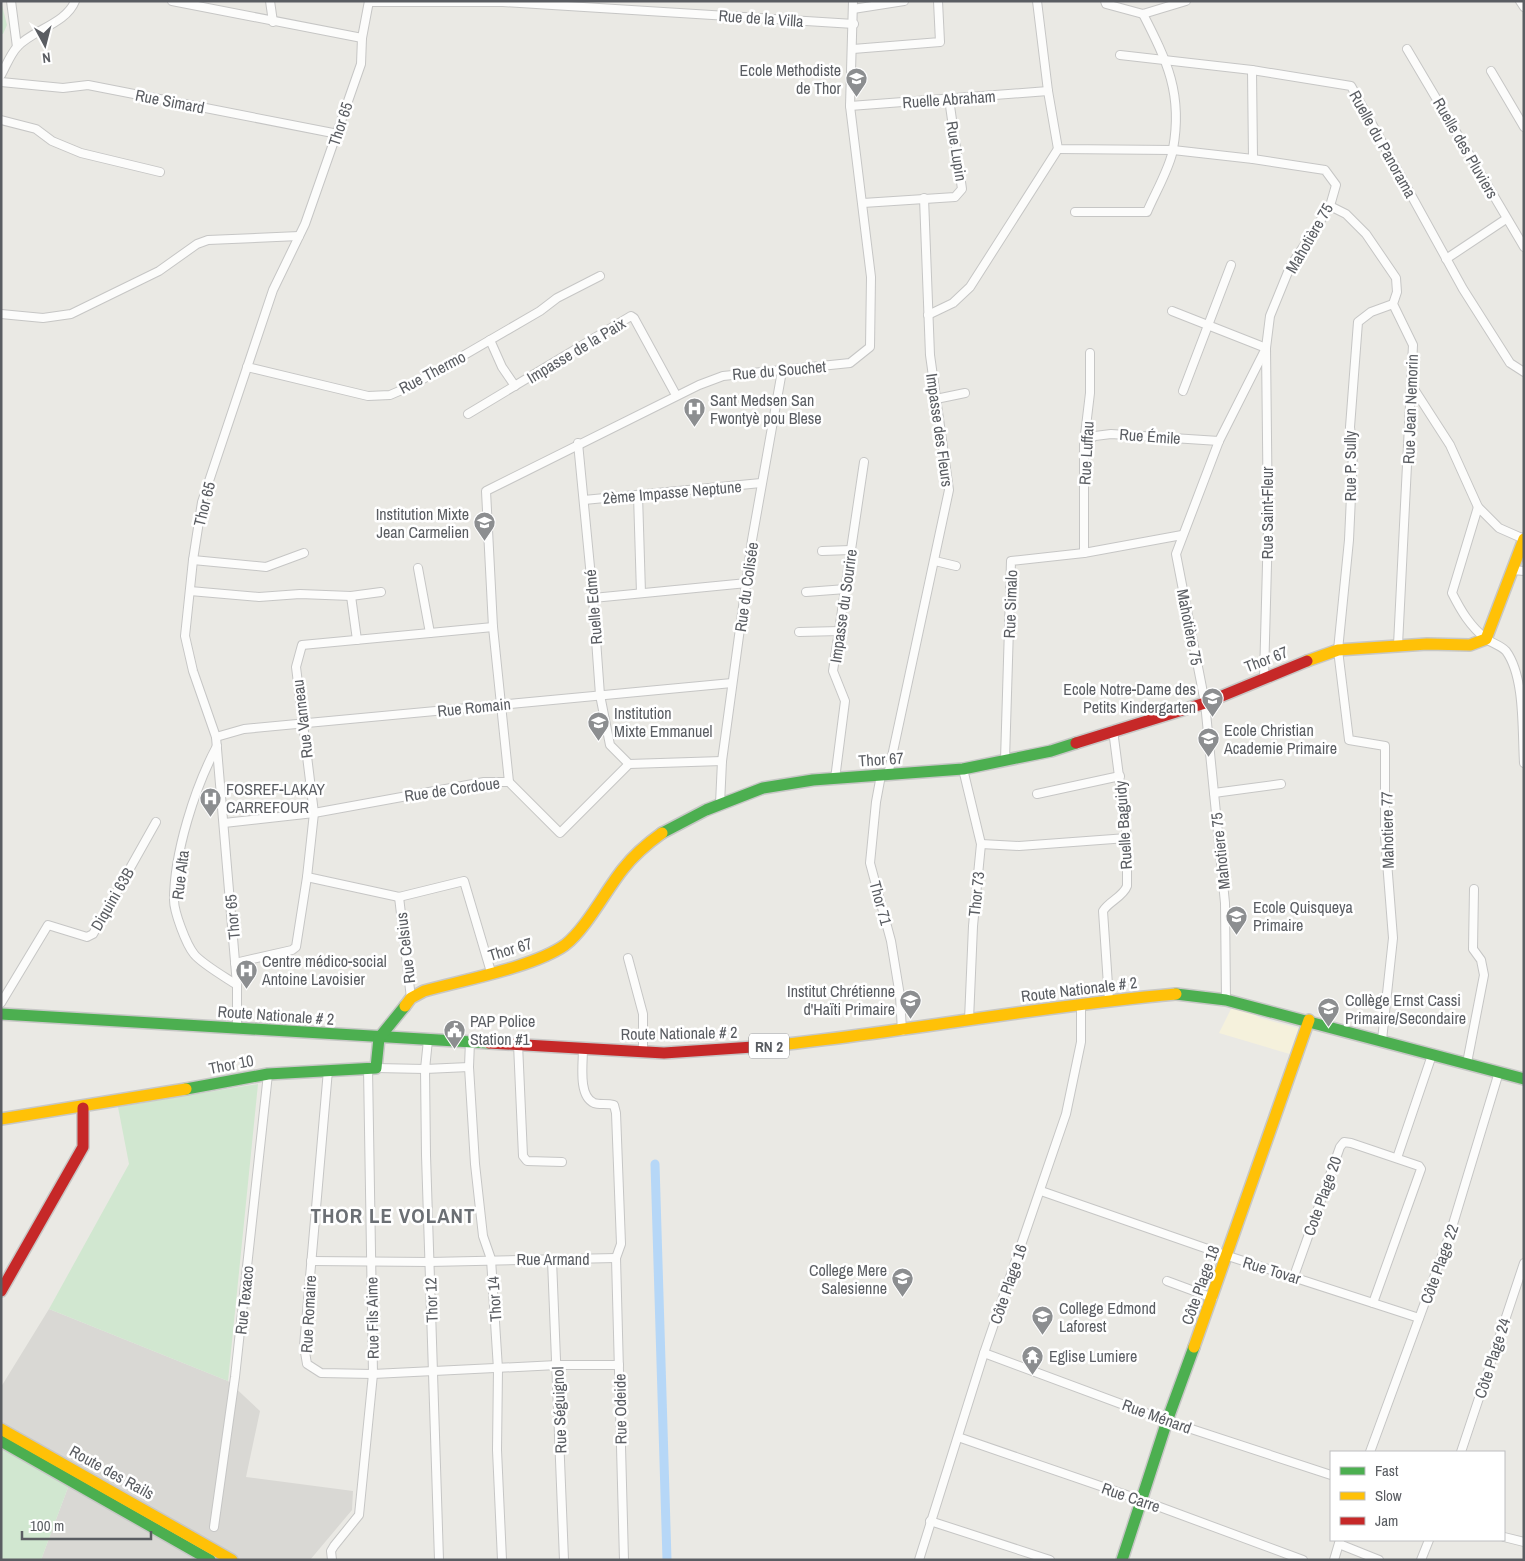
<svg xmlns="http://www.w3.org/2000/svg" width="1525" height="1561" font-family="'Archivo Narrow',sans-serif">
	<rect width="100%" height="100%" fill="#eae9e4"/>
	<!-- commercial -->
	<polygon fill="#f5f1dc" points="1234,1003 1260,1018 1301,1029 1293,1055 1219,1033"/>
	<!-- industrial -->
	<polygon fill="#d9d8d4" points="49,1309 228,1381 260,1411 246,1477 353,1491 352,1510 310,1560 41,1560 70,1482 1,1449 1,1387"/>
	<!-- green -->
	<g fill="#d1e7d0">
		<polygon points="1,1 7,25 3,34 1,34"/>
		<polygon points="258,1084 228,1381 49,1309 129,1164 118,1107"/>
		<polygon points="1,1449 70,1482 41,1560 1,1560"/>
	</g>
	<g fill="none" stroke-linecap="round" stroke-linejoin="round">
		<!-- canal -->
		<polyline stroke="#b6d7f7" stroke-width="9" points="655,1164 667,1560"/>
		<defs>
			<g id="street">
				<polyline points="11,1 17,47"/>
				<polyline points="172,1 362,38"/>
				<polyline points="270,1 273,22"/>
				<polyline points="1037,1 1048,91 1058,149 1173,150 1253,159 1325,170 1336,185 1330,206 1290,267 1270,316 1266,348 1219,441 1176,554 1205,703 1225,903 1226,1000"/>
				<polyline points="1105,1 1106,4 1143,14 1186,1"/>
				<polyline points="1520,1 1524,7"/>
				<polyline points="369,2 503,2 854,24"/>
				<polyline points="853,9 904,1"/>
				<polyline points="853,49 940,42 938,1"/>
				<polyline points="1407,49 1524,247"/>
				<polyline points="1120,55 1252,70 1351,86 1463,289 1510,363 1524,372"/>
				<polyline points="1252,70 1253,159"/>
				<polyline points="1491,71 1524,127"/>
				<path d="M1,75C6,66 10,55 17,47C32,30 66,24 75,1"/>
				<polyline points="1,82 63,88 88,85 338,134"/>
				<polyline points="850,106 1048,91"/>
				<polyline points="1,120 36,129 52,141 81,153 160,172"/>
				<polyline points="863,203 955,197 962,189 949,99"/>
				<polyline points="1330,206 1346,214 1366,234 1396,278 1397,292 1393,304 1413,345 1398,645"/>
				<path d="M1075,212H1147C1154,195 1171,166 1173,149C1183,94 1167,61 1143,14"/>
				<polyline points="1446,259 1506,219"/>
				<polyline points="1172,311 1266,348 1268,527 1264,677"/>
				<polyline points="1,314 43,318 71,314 159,271 197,244 208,240 299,236"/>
				<polyline points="928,315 953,303 970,287 1058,149"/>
				<polyline points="490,340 502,367 515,386"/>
				<polyline points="247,367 368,396 390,395 411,386 540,311 557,298 600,276"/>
				<polyline points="1412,386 1450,445 1478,507 1499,528 1524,539"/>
				<polyline points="1183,391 1231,265"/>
				<polyline points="936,399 965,393"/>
				<polyline points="468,414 631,316 634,318 676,395"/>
				<polyline points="578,443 593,598 600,695 610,745 629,764"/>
				<polyline points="1084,443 1095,436 1111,434 1219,441"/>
				<polyline points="638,495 641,593"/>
				<polyline points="584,500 761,483"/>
				<path d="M1478,507L1452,593C1461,611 1470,626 1486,639C1492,643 1500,645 1506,651C1525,677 1522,729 1524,763"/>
				<polyline points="822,551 851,550"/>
				<polyline points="1084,553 1084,443 1090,393 1090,353"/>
				<polyline points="193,560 266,567 304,553"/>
				<polyline points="935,561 956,566"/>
				<polyline points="418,568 430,633 493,627"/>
				<polyline points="1513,570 1524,571"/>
				<polyline points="190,591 259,597 300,594 351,596 381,592"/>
				<polyline points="806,592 846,589"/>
				<polyline points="351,596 357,640"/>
				<polyline points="593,598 747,583"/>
				<polyline points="799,632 840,631"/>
				<polyline points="216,737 244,729 732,683"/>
				<path d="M217,746C195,787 174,853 174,900C174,912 186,944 194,954C202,964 225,977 237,985"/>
				<polyline points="1005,760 1011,561 1084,553 1182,535"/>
				<polyline points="963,769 981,844 973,926 969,1020"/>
				<polyline points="881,775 876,802 870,863 891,941 900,996 902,1031"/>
				<polyline points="888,775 949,490 930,355 924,198"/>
				<polyline points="835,779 845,701 833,671 864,462"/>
				<polyline points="509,782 493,627 486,491 699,385 723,376 850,363 870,347 871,277 850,106 853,1"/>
				<polyline points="1214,793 1281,784"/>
				<polyline points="1037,794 1120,776"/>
				<polyline points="720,804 722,761 752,540 782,371"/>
				<polyline points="224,823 314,813 484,782 509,782 560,833 629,764 722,761"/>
				<polyline points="981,844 1019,846 1127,838"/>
				<polyline points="307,877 399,897 464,881 491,972"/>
				<polyline points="399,897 411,998"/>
				<polyline points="628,958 643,1014 643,1052"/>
				<polyline points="235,963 292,950 296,947 307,877 314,813 296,667 302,645 430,633"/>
				<path d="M1109,1000L1103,911C1109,901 1123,897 1127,886V838L1113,730"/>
				<polyline points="1,1003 48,925 87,937 93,934 156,822"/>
				<polyline points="237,1029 237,985 216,737 193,671 185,636 193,560 202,502 273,290 305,224 361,64 362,38 369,1"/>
				<polyline points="428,1040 425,1069 426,1155 439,1560"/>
				<polyline points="1382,1040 1393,938 1385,836 1385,746 1349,740 1338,650 1349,540 1353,452 1350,427 1358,322 1371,312 1393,304"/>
				<polyline points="470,1041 469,1067 475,1164 483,1236 491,1259 498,1369 497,1450 502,1560"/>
				<polyline points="518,1044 523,1156 527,1161 562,1162"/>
				<path d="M583,1049C583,1064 578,1096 594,1103C599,1105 607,1103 614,1105L616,1113L621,1244L616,1258L624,1560"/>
				<polyline points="1467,1063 1484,975 1481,960 1473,949 1474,889"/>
				<polyline points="376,1068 425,1069 469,1067"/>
				<polyline points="328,1070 304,1346 307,1364 321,1373 373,1374 557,1365 619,1365"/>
				<polyline points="1397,1158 1432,1055"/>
				<polyline points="1041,1191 1228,1256 1419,1318"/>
				<polyline points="552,1260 564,1560"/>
				<polyline points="311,1261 429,1262 616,1258"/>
				<polyline points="1294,1276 1340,1147 1344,1142 1351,1143 1419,1166 1421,1169 1373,1303"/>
				<polyline points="1167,1281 1213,1298"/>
				<polyline points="984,1353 1167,1421 1331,1475"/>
				<polyline points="958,1437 1141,1500 1303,1560"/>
				<polyline points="1370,1452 1450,1234 1499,1072"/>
				<polyline points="1461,1452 1524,1263"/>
				<polyline points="930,1521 1050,1560"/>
				<polyline points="214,1527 235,1377 268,1074"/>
				<polyline points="1504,1537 1524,1542"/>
				<polyline points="1339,1544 1379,1560"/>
				<polyline points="332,1560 331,1551 334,1546 359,1515 373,1374 368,1068"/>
				<polyline points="919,1560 984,1353 1066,1114 1081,1042 1081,1005"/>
				<polyline points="1334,1560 1340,1540"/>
				<polyline points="1421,1560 1429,1540"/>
			</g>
			<g id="fast">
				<polyline points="662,833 706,810 763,788 813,780 963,769 1051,751 1076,743"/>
				<polyline points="1176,994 1226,1000 1524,1079"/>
				<polyline points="1,1014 489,1043"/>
				<polyline points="186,1089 268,1074 376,1068 379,1038 405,1006"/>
				<polyline points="1,1441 210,1560"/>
				<polyline points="1122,1560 1167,1421 1194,1347"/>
			</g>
			<g id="slow">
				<polyline points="1307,661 1338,650 1427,644 1470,645 1486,639 1524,539"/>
				<path d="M405,1006L411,998L424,991C463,980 534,967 565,945C586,929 606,890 623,869C634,855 648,843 662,833"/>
				<path d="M769,1046C905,1032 1040,1006 1176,994"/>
				<polyline points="1,1119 186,1089"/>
				<polyline points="1194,1347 1309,1020"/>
				<polyline points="1,1429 232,1560"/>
			</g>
			<g id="jam">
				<polyline points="1076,743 1205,703 1307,661"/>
				<polyline points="489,1043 664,1053 769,1046"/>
				<polyline points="1,1291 83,1147 83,1108"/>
			</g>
		</defs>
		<!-- street casing -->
		<use href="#street" stroke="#c6c6c5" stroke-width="10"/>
		<!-- fast casing -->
		<use href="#fast" stroke="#c7c7c6" stroke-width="14"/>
		<!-- slow casing -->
		<use href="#slow" stroke="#c7c7c6" stroke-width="14"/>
		<!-- jam casing -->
		<use href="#jam" stroke="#c7c7c6" stroke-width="14"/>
		<!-- street -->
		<use href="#street" stroke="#fcfcfb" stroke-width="8"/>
		<!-- fast -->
		<use href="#fast" stroke="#4caf50" stroke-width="11"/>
		<!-- slow -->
		<use href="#slow" stroke="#ffc107" stroke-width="11"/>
		<!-- jam -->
		<use href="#jam" stroke="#c62828" stroke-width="11"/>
	</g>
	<!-- icons -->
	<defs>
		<symbol id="school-pin" viewBox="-11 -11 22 30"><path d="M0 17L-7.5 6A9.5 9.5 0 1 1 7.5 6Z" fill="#8c8e90" stroke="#fff"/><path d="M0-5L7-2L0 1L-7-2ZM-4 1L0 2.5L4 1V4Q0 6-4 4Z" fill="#fff"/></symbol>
		<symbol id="hospital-pin" viewBox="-11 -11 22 30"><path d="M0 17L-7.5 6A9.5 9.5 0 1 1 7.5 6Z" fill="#8c8e90" stroke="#fff"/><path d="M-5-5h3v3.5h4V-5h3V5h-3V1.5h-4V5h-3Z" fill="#fff"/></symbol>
		<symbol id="civic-pin" viewBox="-11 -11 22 30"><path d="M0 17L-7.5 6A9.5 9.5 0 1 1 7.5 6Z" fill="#8c8e90" stroke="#fff"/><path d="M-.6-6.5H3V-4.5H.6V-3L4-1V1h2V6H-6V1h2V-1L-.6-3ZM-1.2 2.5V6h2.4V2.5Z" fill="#fff"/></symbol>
		<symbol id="temple-pin" viewBox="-11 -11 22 30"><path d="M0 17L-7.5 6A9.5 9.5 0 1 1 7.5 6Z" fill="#8c8e90" stroke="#fff"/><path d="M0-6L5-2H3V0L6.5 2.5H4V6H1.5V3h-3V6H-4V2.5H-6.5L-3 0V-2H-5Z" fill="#fff"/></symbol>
	</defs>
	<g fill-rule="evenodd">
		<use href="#school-pin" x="844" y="66" width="25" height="34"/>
		<use href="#hospital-pin" x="682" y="396" width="25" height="34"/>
		<use href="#school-pin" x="472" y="510" width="25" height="34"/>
		<use href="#school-pin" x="1200" y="686" width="25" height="34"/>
		<use href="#school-pin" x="586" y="710" width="25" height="34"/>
		<use href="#school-pin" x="1196" y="726" width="25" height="34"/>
		<use href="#hospital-pin" x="198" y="786" width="25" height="34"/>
		<use href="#school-pin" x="1224" y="904" width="25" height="34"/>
		<use href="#hospital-pin" x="234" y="958" width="25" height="34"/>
		<use href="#school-pin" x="898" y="988" width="25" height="34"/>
		<use href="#school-pin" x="1316" y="996" width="25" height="34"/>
		<use href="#civic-pin" x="442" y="1018" width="25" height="34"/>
		<use href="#school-pin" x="890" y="1266" width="25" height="34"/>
		<use href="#school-pin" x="1030" y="1304" width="25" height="34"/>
		<use href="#temple-pin" x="1020" y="1344" width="25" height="34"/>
	</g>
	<g text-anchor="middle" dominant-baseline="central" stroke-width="5" stroke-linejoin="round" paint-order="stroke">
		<!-- shield labels -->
		<rect fill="#fff" stroke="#8c8e91" stroke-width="1" x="749" y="1033.5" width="40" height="25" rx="4"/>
		<g font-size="15" font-weight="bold" fill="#5a5d62">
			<text x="769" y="1046">RN 2</text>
		</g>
		<!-- street labels -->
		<g font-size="16" fill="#5a5d62" stroke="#fff">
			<text transform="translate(761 18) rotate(4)">Rue de la Villa</text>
			<text transform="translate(949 99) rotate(-4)">Ruelle Abraham</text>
			<text transform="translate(170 101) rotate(11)">Rue Simard</text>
			<text transform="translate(340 124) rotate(-72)">Thor 65</text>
			<text transform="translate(1383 144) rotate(61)">Ruelle du Panorama</text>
			<text transform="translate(1466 148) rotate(60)">Ruelle des Pluviers</text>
			<text transform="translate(957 151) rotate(81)">Rue Lupin</text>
			<text transform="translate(1309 238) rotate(-60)">Mahotière 75</text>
			<text transform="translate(576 350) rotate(-31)">Impasse de la Paix</text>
			<text transform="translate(779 370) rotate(-5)">Rue du Souchet</text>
			<text transform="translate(432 372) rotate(-28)">Rue Thermo</text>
			<text transform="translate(1410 409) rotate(-88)">Rue Jean Nemorin</text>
			<text transform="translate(940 430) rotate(82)">Impasse des Fleurs</text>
			<text transform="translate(1150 436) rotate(4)">Rue Émile</text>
			<text transform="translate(1086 453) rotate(-87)">Rue Luffau</text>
			<text transform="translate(1350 466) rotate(-90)">Rue P. Sully</text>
			<text transform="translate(672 492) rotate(-5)">2ème Impasse Neptune</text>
			<text transform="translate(204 504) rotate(-76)">Thor 65</text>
			<text transform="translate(1267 513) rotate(-90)">Rue Saint-Fleur</text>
			<text transform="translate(746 587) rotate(-82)">Rue du Colisée</text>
			<text transform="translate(1010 604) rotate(-88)">Rue Simalo</text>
			<text transform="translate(843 606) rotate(-82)">Impasse du Sourire</text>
			<text transform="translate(593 607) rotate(-95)">Ruelle Edmé</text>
			<text transform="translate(1190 627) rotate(79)">Mahotière 75</text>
			<text transform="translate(1266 659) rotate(-21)">Thor 67</text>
			<text transform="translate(474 707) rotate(-6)">Rue Romain</text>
			<text transform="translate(302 719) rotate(-97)">Rue Vanneau</text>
			<text transform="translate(881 759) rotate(-4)">Thor 67</text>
			<text transform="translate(452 789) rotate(-8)">Rue de Cordoue</text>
			<text transform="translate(1123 825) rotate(-94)">Ruelle Baguidy</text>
			<text transform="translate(1387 830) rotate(-91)">Mahotiere 77</text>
			<text transform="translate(1220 851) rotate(-96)">Mahotiere 75</text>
			<text transform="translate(180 875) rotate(-83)">Rue Alta</text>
			<text transform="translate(976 894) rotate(-84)">Thor 73</text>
			<text transform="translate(112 899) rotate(-60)">Diquini 63B</text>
			<text transform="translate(881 903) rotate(75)">Thor 71</text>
			<text transform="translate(232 917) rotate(-95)">Thor 65</text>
			<text transform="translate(405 948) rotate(-97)">Rue Celsius</text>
			<text transform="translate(510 949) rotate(-17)">Thor 67</text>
			<text transform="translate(1079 989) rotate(-7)">Route Nationale # 2</text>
			<text transform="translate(276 1015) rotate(4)">Route Nationale # 2</text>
			<text transform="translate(679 1033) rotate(-1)">Route Nationale # 2</text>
			<text transform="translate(231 1064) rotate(-11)">Thor 10</text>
			<text transform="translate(1322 1196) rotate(-70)">Cote Plage 20</text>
			<text x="553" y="1259">Rue Armand</text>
			<text transform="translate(1439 1264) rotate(-70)">Côte Plage 22</text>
			<text transform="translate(1272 1270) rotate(17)">Rue Tovar</text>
			<text transform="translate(1008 1284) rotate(-71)">Côte Plage 16</text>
			<text transform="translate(1200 1285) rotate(-70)">Côte Plage 18</text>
			<text transform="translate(494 1299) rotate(-94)">Thor 14</text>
			<text transform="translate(244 1300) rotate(-84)">Rue Texaco</text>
			<text transform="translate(431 1300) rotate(-92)">Thor 12</text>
			<text transform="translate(308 1314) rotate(-87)">Rue Romaire</text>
			<text transform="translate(372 1318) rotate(-91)">Rue Fils Aime</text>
			<text transform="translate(1492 1358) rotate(-72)">Côte Plage 24</text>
			<text transform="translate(620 1409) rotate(-91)">Rue Odeide</text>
			<text transform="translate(559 1410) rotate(-92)">Rue Séguignol</text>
			<text transform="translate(1157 1416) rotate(20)">Rue Ménard</text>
			<text transform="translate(112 1472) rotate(29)">Route des Rails</text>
			<text transform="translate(1131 1497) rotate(19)">Rue Carre</text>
		</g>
		<!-- poi labels -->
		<g font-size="16" fill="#5a5d62" stroke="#fff" text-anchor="start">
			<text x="841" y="70" text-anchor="end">Ecole Methodiste<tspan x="841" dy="18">de Thor</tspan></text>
			<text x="710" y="400">Sant Medsen San<tspan x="710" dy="18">Fwontyè pou Blese</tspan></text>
			<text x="469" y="514" text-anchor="end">Institution Mixte<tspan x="469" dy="18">Jean Carmelien</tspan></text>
			<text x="1196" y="689" text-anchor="end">Ecole Notre-Dame des<tspan x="1196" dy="18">Petits Kindergarten</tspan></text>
			<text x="614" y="713">Institution<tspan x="614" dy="18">Mixte Emmanuel</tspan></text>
			<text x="1224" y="730">Ecole Christian<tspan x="1224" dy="18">Academie Primaire</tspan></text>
			<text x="226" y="789">FOSREF-LAKAY<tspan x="226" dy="18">CARREFOUR</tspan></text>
			<text x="1253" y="907">Ecole Quisqueya<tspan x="1253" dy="18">Primaire</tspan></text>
			<text x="262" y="961">Centre médico-social<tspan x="262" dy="18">Antoine Lavoisier</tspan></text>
			<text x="895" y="991" text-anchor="end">Institut Chrétienne<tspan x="895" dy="18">d'Haïti Primaire</tspan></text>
			<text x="1345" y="1000">Collège Ernst Cassi<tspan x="1345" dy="18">Primaire/Secondaire</tspan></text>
			<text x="470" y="1021">PAP Police<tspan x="470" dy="18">Station #1</tspan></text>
			<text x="887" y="1270" text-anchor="end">College Mere<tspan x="887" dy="18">Salesienne</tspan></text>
			<text x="1059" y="1308">College Edmond<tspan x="1059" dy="18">Laforest</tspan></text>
			<text x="1049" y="1356">Eglise Lumiere</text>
		</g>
		<!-- district labels -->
		<g font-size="21" font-weight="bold" letter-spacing="1" fill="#6b6f74" stroke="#fff">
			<text x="393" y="1215">THOR LE VOLANT</text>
		</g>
	</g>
	<!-- border -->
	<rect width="1525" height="1561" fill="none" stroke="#5a5d62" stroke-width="5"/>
	<!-- legend -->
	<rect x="1330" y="1451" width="175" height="90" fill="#ffffff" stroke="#bdbec0"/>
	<rect x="1340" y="1467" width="25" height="8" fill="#4caf50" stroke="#bdbec0"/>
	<text x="1375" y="1476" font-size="15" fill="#5a5d62">Fast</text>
	<rect x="1340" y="1492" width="25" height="8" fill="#ffc107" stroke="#bdbec0"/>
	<text x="1375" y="1501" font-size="15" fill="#5a5d62">Slow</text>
	<rect x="1340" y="1517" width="25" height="8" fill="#c62828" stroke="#bdbec0"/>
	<text x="1375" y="1526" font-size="15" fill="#5a5d62">Jam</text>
	<!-- north arrow -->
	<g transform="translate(45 45) rotate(173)" stroke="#ffffff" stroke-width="4" paint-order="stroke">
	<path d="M0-4L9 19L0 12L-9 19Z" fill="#5a5d62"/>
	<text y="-8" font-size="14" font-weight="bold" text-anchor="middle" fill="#5a5d62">N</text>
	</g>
	<!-- scale -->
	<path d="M22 1531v8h129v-8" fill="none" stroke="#5a5d62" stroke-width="2.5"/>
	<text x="30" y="1531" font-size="15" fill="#5a5d62" stroke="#ffffff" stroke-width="4" paint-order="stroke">100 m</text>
</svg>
